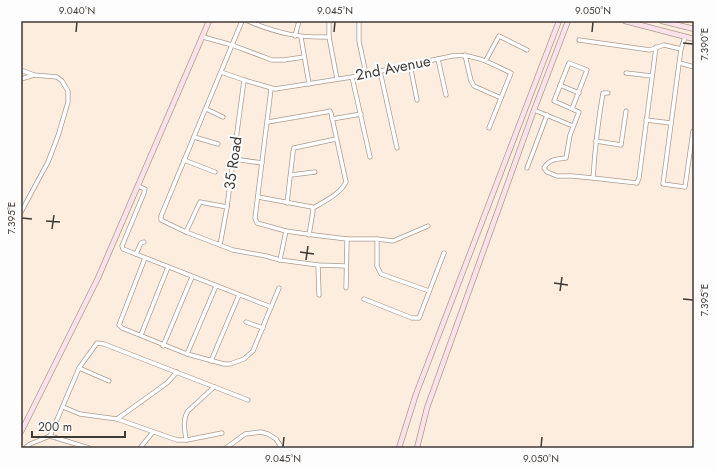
<svg xmlns="http://www.w3.org/2000/svg" width="715" height="469" font-family="Jost,sans-serif">
	<rect width="100%" height="100%" fill="#fceddf"/>
	<g fill="none" stroke-linecap="round" stroke-linejoin="round">
		<defs>
			<g id="street">
				<polyline points="242,21 161,216 161,220 186,232 233,250 266,256 280,260 318,265 346,266"/>
				<path d="M248,21C276,33 299,38 329,37"/>
				<polyline points="329,21 329,37 337,79"/>
				<polyline points="359,21 359,41 366,74"/>
				<polyline points="295,36 299,21"/>
				<polyline points="203,37 232,45 272,60 284,60 304,57"/>
				<polyline points="301,37 309,84"/>
				<polyline points="685,37 681,49 663,184 685,187 693,131"/>
				<polyline points="579,40 650,50 664,45 681,49"/>
				<polyline points="465,55 471,81 474,86 501,98"/>
				<polyline points="438,59 446,95"/>
				<polyline points="486,60 499,36 527,50"/>
				<polyline points="680,63 694,67"/>
				<polyline points="410,65 417,100"/>
				<polyline points="21,70 34,75 57,77 62,81 68,91 68,102 58,136 48,162 21,212"/>
				<polyline points="380,71 397,148"/>
				<path d="M221,72L244,80L275,89L352,77L452,56C474,53 492,64 511,73L489,128"/>
				<polyline points="626,73 652,76"/>
				<polyline points="352,77 370,157"/>
				<polyline points="21,79 34,75"/>
				<polyline points="560,85 579,93"/>
				<polyline points="271,89 255,218 257,223 286,231 314,235 347,239 377,239 393,241 428,226"/>
				<polyline points="206,109 223,117"/>
				<path d="M572,109L587,70L569,63L554,101L579,112L570,135L566,158C557,159 549,159 544,168L547,172L557,176H572L593,178L637,183L639,178L656,47"/>
				<polyline points="534,110 573,126"/>
				<polyline points="332,119 361,114"/>
				<polyline points="646,120 671,123"/>
				<path d="M268,122L326,112L330,111L331,113L346,182C340,194 325,201 313,208"/>
				<polyline points="194,137 218,144"/>
				<polyline points="596,141 621,145 626,111"/>
				<polyline points="234,159 262,163"/>
				<polyline points="184,160 215,172"/>
				<polyline points="527,168 547,115"/>
				<polyline points="291,175 315,172"/>
				<path d="M593,178C595,149 598,121 603,93H608"/>
				<polyline points="138,186 145,189 144,193 122,246 123,249 271,307 279,288"/>
				<polyline points="258,197 312,207 313,211 309,235"/>
				<polyline points="287,203 293,152 294,148 336,139"/>
				<polyline points="186,232 200,202 227,207"/>
				<polyline points="377,239 377,266 381,274 429,291"/>
				<polyline points="220,245 227,207 244,80"/>
				<polyline points="136,254 141,243 144,242"/>
				<polyline points="145,258 119,325 122,328 187,354 224,364 230,364 244,359 253,351 271,307"/>
				<polyline points="280,260 286,231"/>
				<polyline points="318,265 319,295"/>
				<polyline points="346,288 347,239"/>
				<polyline points="364,299 412,318 419,318 444,253"/>
				<polyline points="246,322 263,328"/>
				<polyline points="141,335 168,267"/>
				<polyline points="163,346 192,277"/>
				<polyline points="187,354 216,286"/>
				<polyline points="211,361 239,295"/>
				<polyline points="79,368 109,381"/>
				<polyline points="63,407 80,414 117,419 167,383 177,372"/>
				<polyline points="117,419 177,440 187,440 222,433"/>
				<polyline points="50,436 89,448"/>
				<path d="M186,440C185,430 182,420 188,411L214,387"/>
				<polyline points="25,448 30,444 50,436 79,368 97,343 104,344 248,400"/>
				<polyline points="140,448 153,432"/>
				<polyline points="226,448 245,434 261,432 268,434 276,439 282,448"/>
			</g>
			<g id="secondary">
				<polyline points="625,21 694,39"/>
				<polyline points="662,21 694,29"/>
				<polyline points="21,432 98,278 209,21"/>
				<polyline points="399,448 416,394 559,21"/>
				<polyline points="417,448 427,408 534,110 568,21"/>
			</g>
		</defs>
		<!-- street casing -->
		<use href="#street" stroke="#ab9c8f" stroke-width="5"/>
		<!-- secondary casing -->
		<use href="#secondary" stroke="#ab9c8f" stroke-width="6"/>
		<!-- street -->
		<use href="#street" stroke="#fff" stroke-width="3.5"/>
		<!-- secondary -->
		<use href="#secondary" stroke="#fbe1e8" stroke-width="4.5"/>
	</g>
	<!-- ticks -->
	<path fill="none" stroke="#3f3934" stroke-width="1.5" d="M76,32L77,22M334,32L335,22M592,32L593,22M683,43L693,44M22,218L32,219M46,221L60,222M52,229L54,215M300,252L314,254M306,260L308,246M554,283L568,285M560,291L562,277M683,299L693,300M283,447L284,437M541,447L542,437"/>
	<g text-anchor="middle" dominant-baseline="central" stroke-width="4" stroke-linejoin="round" paint-order="stroke">
		<!-- street labels -->
		<g font-size="15" fill="#3f3934" stroke="#fdfdfd">
			<text transform="translate(393 68) rotate(-11)">2nd Avenue</text>
			<text transform="translate(233 163) rotate(-82)">35 Road</text>
		</g>
	</g>
	<!-- border -->
	<rect width="715" height="469" fill="none" stroke="#fdfdfd" stroke-width="44"/>
	<!-- scale -->
	<path d="M32 431v6h93v-6" fill="none" stroke="#3f3934" stroke-width="2"/>
	<text x="38" y="431" font-size="12" fill="#3f3934" stroke="#fdfdfd" stroke-width="3" paint-order="stroke">200 m</text>
	<rect x="22" y="22" width="671" height="425" fill="none" stroke="#3f3934" stroke-width="1.5"/>
	<g font-size="10" text-anchor="middle" fill="#3f3934">
		<text x="77" y="14">9.040°N</text>
		<text x="335" y="14">9.045°N</text>
		<text x="593" y="14">9.050°N</text>
		<text transform="translate(704 44) rotate(-90)" y="4">7.390°E</text>
		<text transform="translate(11 218) rotate(-90)" y="4">7.395°E</text>
		<text transform="translate(704 300) rotate(-90)" y="4">7.395°E</text>
		<text x="283" y="462">9.045°N</text>
		<text x="541" y="462">9.050°N</text>
	</g>
</svg>
